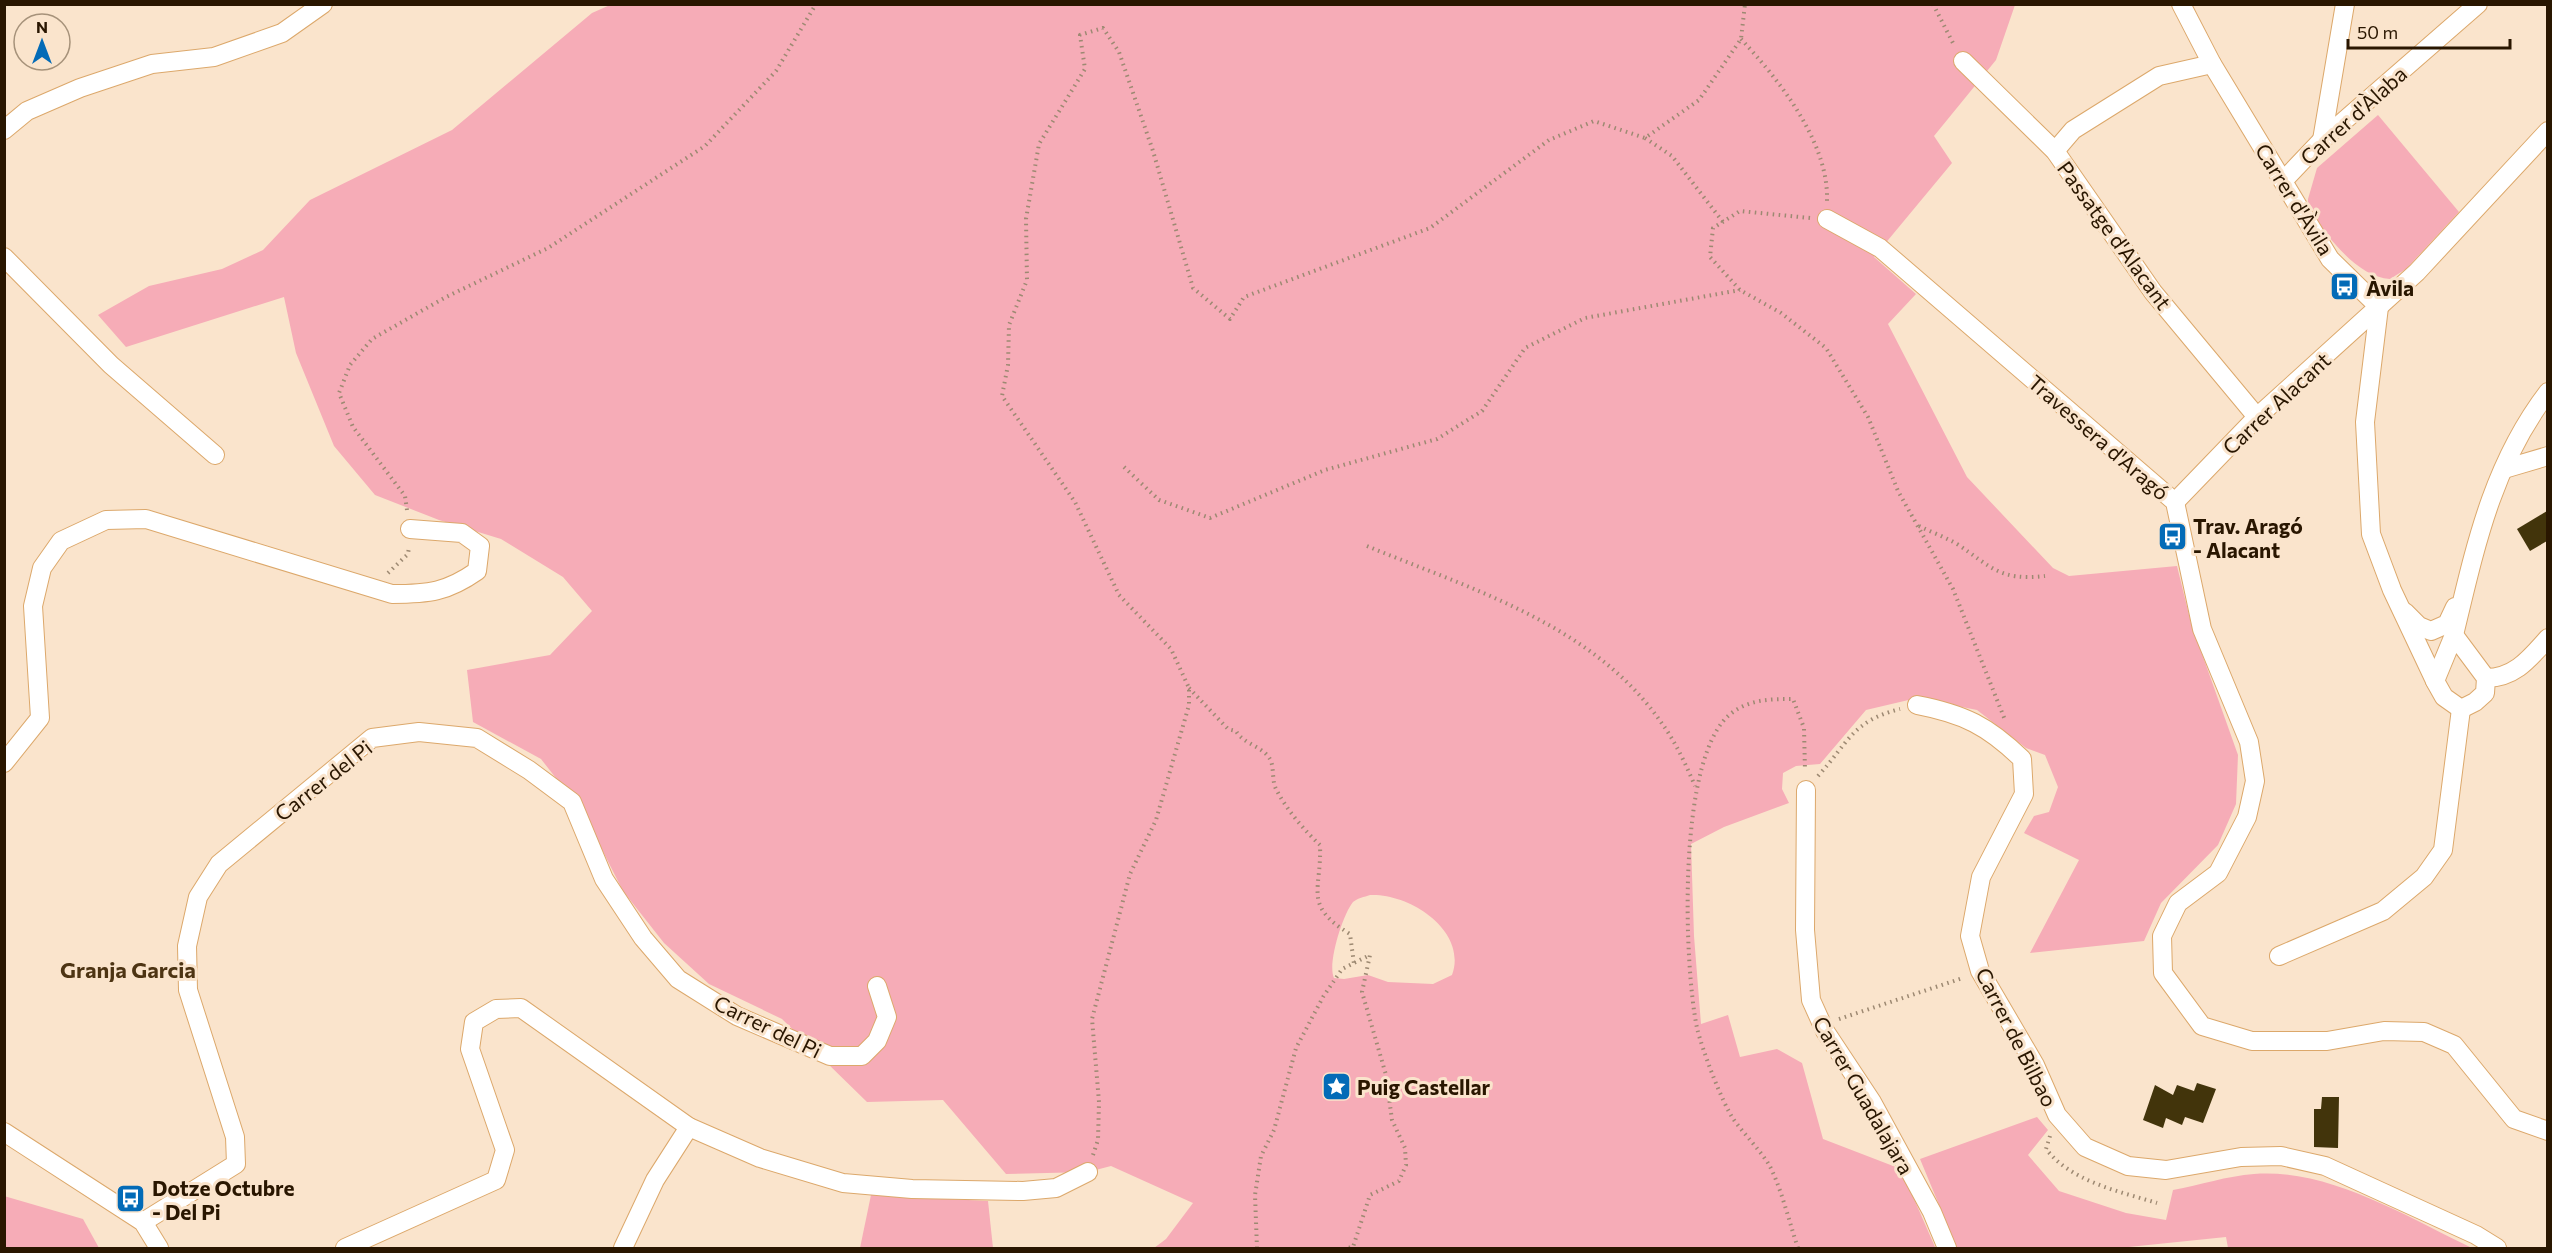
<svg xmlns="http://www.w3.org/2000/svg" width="2552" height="1253" font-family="Commissioner,sans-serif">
	<rect width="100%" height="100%" fill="#fae4cc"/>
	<!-- green -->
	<g fill="#f6acb7" fill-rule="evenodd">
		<path d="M610,5H2015L1996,60L1934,136L1952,163L1874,257L1916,294L1888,324L1967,477L2053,568L2069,576L2177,566L2191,623L2238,755L2236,804L2218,845L2161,903L2144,941L2030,953L2079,860L2024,833L2034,816L2049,812L2058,787L2045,755L2026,748L1977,710L1917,698L1866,710L1820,764L1796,766L1783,773L1782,789L1789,803L1724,827L1691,844L1694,936L1701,1024L1728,1015L1740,1057L1777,1049L1802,1063L1823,1139L1901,1169L1935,1247L1154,1248L1166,1239L1193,1203L1111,1166L1088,1172L1006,1174L943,1100L867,1102L782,1019L709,984L664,943L623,891L584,814L541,759L473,722L467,670L550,655L592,611L563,577L501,539L439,520L375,495L334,446L296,353L284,297L126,347L98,315L149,286L222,269L263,250L310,200L452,130L592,13ZM1370,895C1410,893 1468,931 1452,975L1433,984L1388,982L1368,975L1344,979L1334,978C1327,964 1343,914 1353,902C1358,898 1364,897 1370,895Z"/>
		<path d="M2378,115L2459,212L2406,269L2390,279C2356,277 2326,234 2308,209V199L2317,168Z"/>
		<path d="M2037,1117L2048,1130L2028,1155L2059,1191L2126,1213L2166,1220L2173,1190C2200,1185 2227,1176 2254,1174C2328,1168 2407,1217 2472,1248H2228L2226,1237L2119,1248H1957L1920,1159Z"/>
		<polygon points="871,1195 988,1201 993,1248 860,1248"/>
		<polygon points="4,1196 83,1219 99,1248 5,1248"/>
	</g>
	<!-- building -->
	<g fill="#42340b">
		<polygon points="2547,511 2547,541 2530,551 2517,529"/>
		<polygon points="2197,1083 2216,1089 2203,1123 2185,1117 2182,1125 2166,1118 2163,1128 2143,1120 2155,1085 2173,1095 2177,1085 2194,1091"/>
		<polygon points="2322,1097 2339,1097 2338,1148 2314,1147 2314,1109 2321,1109"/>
	</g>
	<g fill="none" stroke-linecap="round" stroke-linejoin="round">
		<defs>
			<g id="street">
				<polyline points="2181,4 2212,64 2330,259 2379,307"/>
				<polyline points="1963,61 2055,151 2153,292 2257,417"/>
				<polyline points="4,130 27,111 80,88 152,64 214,57 282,33 323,4"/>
				<polyline points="2322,140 2345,4"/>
				<polyline points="2055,151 2073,130 2159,76 2212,64"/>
				<polyline points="2283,181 2322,140 2478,4"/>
				<polyline points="1827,219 1880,248 2175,502 2202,629 2249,742 2255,781 2247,817 2218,873 2178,903 2162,936 2163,973 2202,1026 2252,1041 2327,1041 2384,1031 2424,1032 2454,1045 2514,1119 2548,1131"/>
				<polyline points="4,257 111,365 215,455"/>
				<polyline points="2379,307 2365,422 2371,534 2392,590 2435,681"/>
				<polyline points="2504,469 2548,456"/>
				<polyline points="2175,502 2257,417 2417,272 2548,131"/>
				<polyline points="2405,612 2419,626 2431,631 2447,624 2455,607"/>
				<path d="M2454,635C2475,548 2492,465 2548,392"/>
				<polygon points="2454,635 2486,678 2485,693 2475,702 2461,709 2444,697 2435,681"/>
				<path d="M2486,678C2515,678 2530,658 2548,638"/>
				<path d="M1917,705C1964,714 1988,726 2022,759L2024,794L1981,877L1970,936L1980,971L2035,1065L2057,1115L2085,1147L2128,1166L2166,1170L2241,1157L2281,1156L2325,1166L2476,1235L2497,1248"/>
				<path d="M4,763L40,718L33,606L42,568L61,541L106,520L146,519L392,594C429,594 447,592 477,571L480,546L462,533L410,529"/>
				<polyline points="1806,790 1805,930 1811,1000 1825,1031 1872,1102 1932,1212 1947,1248"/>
				<polyline points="2279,956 2383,911 2424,877 2443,850 2461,709"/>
				<polyline points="4,1132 143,1222 159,1248"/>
				<polyline points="143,1222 236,1164 235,1137 188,990 187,946 198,897 219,864 372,738 419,732 477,738 529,770 572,802 604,879 643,938 678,979 737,1016 830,1056 862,1056 877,1041 887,1017 877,986"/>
				<polyline points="345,1248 496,1180 505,1150 470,1049 474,1022 496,1009 521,1008 689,1127 760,1158 843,1183 912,1189 1023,1191 1056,1188 1088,1172"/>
				<polyline points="623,1248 655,1180 689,1127"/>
			</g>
		</defs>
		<!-- street casing -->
		<use href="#street" stroke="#dca86b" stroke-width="20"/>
		<!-- path -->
		<g stroke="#9d8972" stroke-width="4" stroke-dasharray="1.5 4.5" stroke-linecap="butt">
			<polyline points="1933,4 1954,45"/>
			<path d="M1741,39C1779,80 1829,142 1827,201"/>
			<polyline points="1645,138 1672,156 1723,222"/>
			<polyline points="1810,218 1740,211 1713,228 1710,257 1740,290 1781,313 1826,348 1868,417 1898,491 1953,589 2005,720"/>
			<polyline points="1124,467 1159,500 1210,518 1325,470 1437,439 1482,411 1525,348 1585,318 1740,290"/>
			<polyline points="407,510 405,496 353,427 339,393 350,365 372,339 446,297 548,248 705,146 776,71 816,4"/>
			<path d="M1919,526C1931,532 1945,537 1957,544C1992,567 1999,581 2045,576"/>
			<path d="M1367,546C1473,590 1595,625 1663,725C1676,743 1686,765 1695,786"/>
			<polyline points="388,573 408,554 409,547"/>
			<path d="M1189,688L1228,729L1236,731C1244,745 1264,746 1271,761C1274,770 1272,781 1276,789C1286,809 1304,830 1320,845C1322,890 1302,905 1350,934L1354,964"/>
			<path d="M1818,776C1849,742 1852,721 1900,709"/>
			<polyline points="1839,1019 1963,978"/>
			<path d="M2050,1136L2046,1149C2072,1182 2118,1191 2157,1203"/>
			<polyline points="1093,1155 1098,1140 1099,1102 1092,1019 1130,874 1156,820 1189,705 1189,688 1171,649 1119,595 1075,502 1002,396 1008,365 1009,325 1027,280 1026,219 1039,144 1085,69 1080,35 1103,28 1119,52 1153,151 1193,288 1230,319 1244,297 1430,228 1549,140 1594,121 1645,138 1699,100 1741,39 1745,4"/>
			<polyline points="1257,1248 1255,1195 1261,1156 1274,1130 1296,1048 1323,997 1342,969 1370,955 1362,992 1386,1075 1392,1120 1405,1148 1406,1165 1399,1181 1370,1195 1353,1247 1348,1248"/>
			<path d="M1798,1248C1790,1225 1780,1183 1768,1163C1758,1148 1745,1135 1734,1120C1722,1103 1702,1049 1697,1028C1684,966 1676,751 1733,712C1751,699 1772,699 1793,699L1804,728L1805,771"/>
		</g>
		<!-- street -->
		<use href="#street" stroke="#fff" stroke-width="18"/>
	</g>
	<!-- icons -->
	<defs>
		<symbol id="bus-square" viewBox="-11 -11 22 22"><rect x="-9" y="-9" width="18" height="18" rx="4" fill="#036bb7" stroke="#fae4cc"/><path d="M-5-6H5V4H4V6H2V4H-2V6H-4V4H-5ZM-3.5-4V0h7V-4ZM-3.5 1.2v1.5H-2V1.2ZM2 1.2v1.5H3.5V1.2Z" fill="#fff"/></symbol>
		<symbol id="sight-square" viewBox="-11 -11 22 22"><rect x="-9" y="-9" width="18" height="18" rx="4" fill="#036bb7" stroke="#fae4cc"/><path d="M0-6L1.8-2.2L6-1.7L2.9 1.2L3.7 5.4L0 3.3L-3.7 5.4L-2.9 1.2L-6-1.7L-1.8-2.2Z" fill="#fff"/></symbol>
	</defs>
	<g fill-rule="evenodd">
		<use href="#bus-square" x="2328" y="270" width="33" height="33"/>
		<use href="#bus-square" x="2156" y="520" width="33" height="33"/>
		<use href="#sight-square" x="1320" y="1070" width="33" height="33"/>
		<use href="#bus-square" x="114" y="1182" width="33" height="33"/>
	</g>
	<g text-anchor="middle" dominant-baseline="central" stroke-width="6" stroke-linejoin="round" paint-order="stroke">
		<!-- street labels -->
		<g font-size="21" fill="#291600" stroke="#fae4cc">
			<text transform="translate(2353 115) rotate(-42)">Carrer d'Àlaba</text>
			<text transform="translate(2295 199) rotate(58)">Carrer d'Àvila</text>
			<text transform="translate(2115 235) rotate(54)">Passatge d'Alacant</text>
			<text transform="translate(2276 403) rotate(-43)">Carrer Alacant</text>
			<text transform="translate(2099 437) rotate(41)">Travessera d'Aragó</text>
			<text transform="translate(323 780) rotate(-38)">Carrer del Pi</text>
			<text transform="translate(768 1026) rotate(26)">Carrer del Pi</text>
			<text transform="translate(2017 1037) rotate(63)">Carrer de Bilbao</text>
			<text transform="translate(1864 1095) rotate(60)">Carrer Guadalajara</text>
		</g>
		<!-- poi labels -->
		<g font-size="21" font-weight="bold" fill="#291600" stroke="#fae4cc" text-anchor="start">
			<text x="2366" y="287">Àvila</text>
			<text x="2193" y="525">Trav. Aragó<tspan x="2193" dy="24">- Alacant</tspan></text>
			<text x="1357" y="1086">Puig Castellar</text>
			<text x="152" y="1187">Dotze Octubre<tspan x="152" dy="24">- Del Pi</tspan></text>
		</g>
		<!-- neighbourhood labels -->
		<g font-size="22" font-weight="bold" fill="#4d3413" stroke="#fae4cc">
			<text x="128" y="969">Granja Garcia</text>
		</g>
	</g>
	<!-- border -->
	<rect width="2552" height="1253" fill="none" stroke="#291600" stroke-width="12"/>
	<!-- north arrow -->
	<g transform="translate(42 42)"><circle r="28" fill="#fae4cc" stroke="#a6927a" stroke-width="1.5"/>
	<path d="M0-4.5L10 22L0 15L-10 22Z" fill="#036bb7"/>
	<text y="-9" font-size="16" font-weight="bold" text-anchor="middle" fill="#291600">N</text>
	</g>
	<!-- scale -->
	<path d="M2348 39v9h162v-9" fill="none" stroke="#291600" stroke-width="3"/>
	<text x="2357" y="39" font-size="18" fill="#291600" stroke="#fae4cc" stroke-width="4.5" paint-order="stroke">50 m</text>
</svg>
